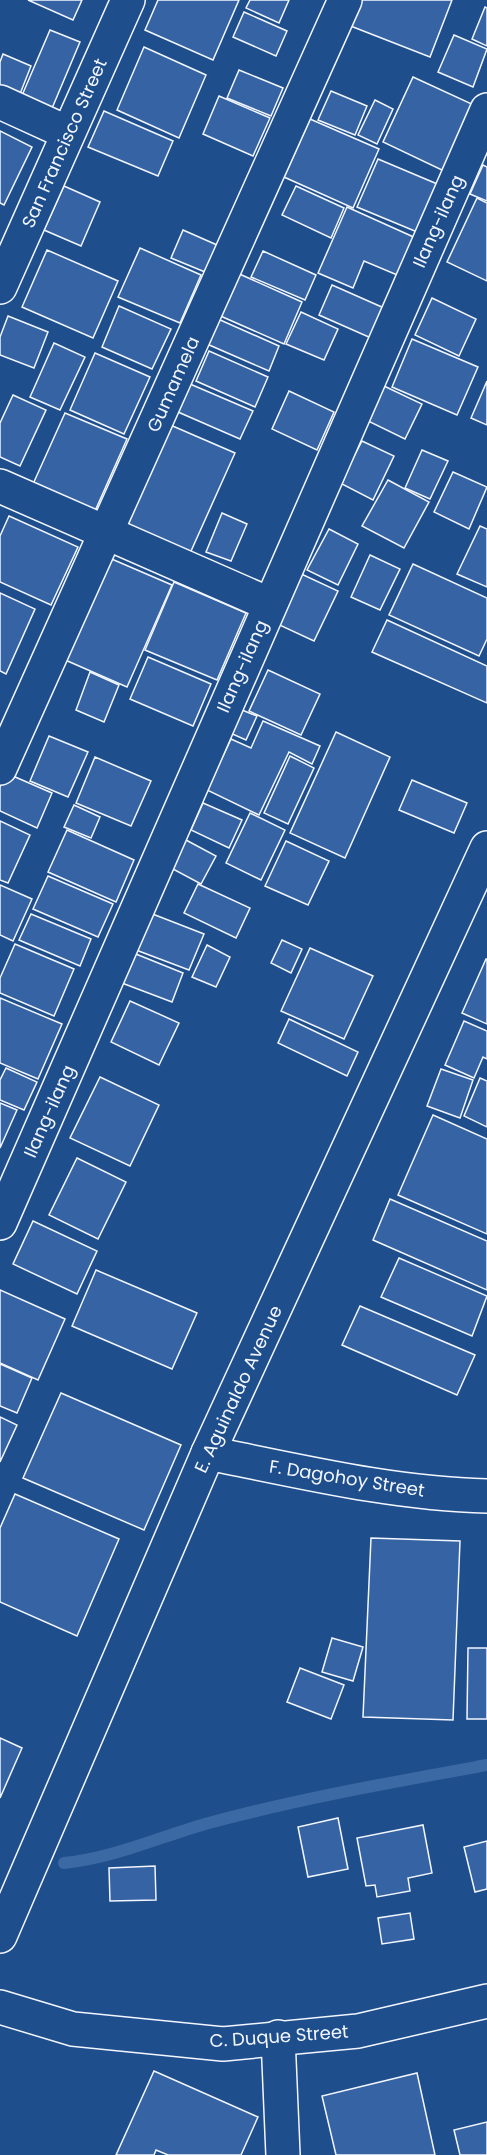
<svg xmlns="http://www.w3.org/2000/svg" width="487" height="2155" font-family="Poppins,sans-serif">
	<rect width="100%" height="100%" fill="#1f4e8c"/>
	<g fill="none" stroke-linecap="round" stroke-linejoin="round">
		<!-- stream -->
		<path stroke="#3b69a3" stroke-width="12" d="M64,1863C113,1858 157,1838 205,1824C297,1799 393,1782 487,1765"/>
	</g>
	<!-- building -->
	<g fill="#3563a3" stroke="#f2f6ff" stroke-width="1.5">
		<polygon points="28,0 82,0 73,20"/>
		<polygon points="158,0 239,0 213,60 145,30"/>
		<polygon points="250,0 289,0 279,23 246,8"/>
		<polygon points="358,0 452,0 430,57 348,25"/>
		<polygon points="485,7 487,8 487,46 472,39"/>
		<polygon points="244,12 287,31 276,56 233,37"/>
		<polygon points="50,30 80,42 50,113 20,100"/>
		<polygon points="454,35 487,49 473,87 438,72"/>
		<polygon points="144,47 206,75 179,138 117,110"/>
		<polygon points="3,54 31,66 18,99 0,91 0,62"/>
		<polygon points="239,70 283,88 271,116 227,98"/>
		<polygon points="413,77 474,105 444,171 383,142"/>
		<polygon points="331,91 367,106 355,135 318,120"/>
		<polygon points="219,96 270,118 253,156 203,134"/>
		<polygon points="375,100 393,109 377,144 358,135"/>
		<polygon points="104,111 173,141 158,176 88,147"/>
		<polygon points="310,119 379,149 353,208 284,177"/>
		<polygon points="0,131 32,147 4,205 0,203"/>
		<polygon points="378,159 442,186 422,234 357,207"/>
		<polygon points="483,165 487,167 487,201 470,194"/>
		<polygon points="64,186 100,202 81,246 44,230"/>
		<polygon points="296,186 344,208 331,238 282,215"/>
		<polygon points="477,198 487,203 487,281 447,262"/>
		<polygon points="347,207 418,239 402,277 364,261 353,288 318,273"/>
		<polygon points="183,230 217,245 205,272 171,258"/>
		<polygon points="140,248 201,275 180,323 118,297"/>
		<polygon points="47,250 118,281 93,338 22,307"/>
		<polygon points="263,251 316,275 305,300 251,277"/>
		<polygon points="235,272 302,302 284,344 216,314"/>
		<polygon points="332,285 384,308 371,338 319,315"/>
		<polygon points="432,298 476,319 459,356 415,335"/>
		<polygon points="119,306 171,329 152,369 102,347"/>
		<polygon points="301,312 338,329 324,360 286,344"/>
		<polygon points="8,316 48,332 34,368 0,355 0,337"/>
		<polygon points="218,319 279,346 269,371 207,344"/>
		<polygon points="412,339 478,367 457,415 392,387"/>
		<polygon points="54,343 85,357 60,410 30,397"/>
		<polygon points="209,351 268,377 255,407 196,381"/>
		<polygon points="95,353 150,377 124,434 70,410"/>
		<polygon points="487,381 487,425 471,418"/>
		<polygon points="190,384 253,411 240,439 178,412"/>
		<polygon points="384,386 422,404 405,439 366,420"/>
		<polygon points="289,391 334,412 317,450 272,429"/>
		<polygon points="13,395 46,410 20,466 0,457 0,423"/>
		<polygon points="65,413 127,439 95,511 33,484"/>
		<polygon points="168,424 235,453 187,560 120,530"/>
		<polygon points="362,441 394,456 373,500 340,483"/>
		<polygon points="422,450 448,461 430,499 405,488"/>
		<polygon points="453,472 487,487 469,529 434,512"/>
		<polygon points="388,480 429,502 404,548 362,526"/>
		<polygon points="222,513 247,524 231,561 206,552"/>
		<polygon points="9,516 78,547 51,605 0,582 0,536"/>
		<polygon points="480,526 487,529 487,587 457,574"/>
		<polygon points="329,529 358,544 338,585 307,570"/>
		<polygon points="370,555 400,569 380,610 351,597"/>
		<polygon points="107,557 172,585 127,687 63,659"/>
		<polygon points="413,564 487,598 487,639 479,656 389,615"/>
		<polygon points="297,572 338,591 314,641 273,622"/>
		<polygon points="174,582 246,613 217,680 145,650"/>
		<polygon points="0,593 35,609 6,674 0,671"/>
		<polygon points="387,620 487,666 487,703 372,652"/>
		<polygon points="148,657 211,684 193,726 130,699"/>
		<polygon points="268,670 320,694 301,735 249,711"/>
		<polygon points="90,672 119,685 104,722 76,710"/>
		<polygon points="232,706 257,716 246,740 221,729"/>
		<polygon points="263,721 320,746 312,764 289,752 259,815 207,790 231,739 251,748"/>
		<polygon points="336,732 390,757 345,858 290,833"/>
		<polygon points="49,736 88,752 68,797 30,781"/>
		<polygon points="290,756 314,768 288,824 264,813"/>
		<polygon points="95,757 151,781 131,826 76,803"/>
		<polygon points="6,773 52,793 37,828 0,811 0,787"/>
		<polygon points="412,780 467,803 454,833 399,810"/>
		<polygon points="203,803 242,820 229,848 191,830"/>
		<polygon points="74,805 100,817 91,838 64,827"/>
		<polygon points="250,813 285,830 261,880 226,863"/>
		<polygon points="0,821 30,835 8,883 0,880"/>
		<polygon points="67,830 134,860 116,902 48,872"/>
		<polygon points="186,840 216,856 201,884 171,868"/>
		<polygon points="286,841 329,861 308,905 265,886"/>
		<polygon points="48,876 113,904 98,937 33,909"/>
		<polygon points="198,884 250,908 236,938 184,913"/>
		<polygon points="0,885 32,899 13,941 0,935"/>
		<polygon points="150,913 204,934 189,970 136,950"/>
		<polygon points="31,914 91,939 80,966 19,940"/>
		<polygon points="282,940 302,949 291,973 271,963"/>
		<polygon points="15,944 74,969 54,1016 0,993 0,978"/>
		<polygon points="207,945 230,957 216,987 192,977"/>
		<polygon points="310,948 373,976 344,1039 281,1011"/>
		<polygon points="126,950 183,973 172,1002 114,980"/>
		<polygon points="486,959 487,959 487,1024 462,1013"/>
		<polygon points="0,998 62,1024 38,1079 0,1063"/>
		<polygon points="130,1001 179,1023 159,1065 111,1042"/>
		<polygon points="289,1019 358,1052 347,1076 278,1043"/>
		<polygon points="464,1021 487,1031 487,1059 483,1057 474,1078 445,1065"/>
		<polygon points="6,1068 37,1082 24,1110 0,1100 0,1080"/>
		<polygon points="441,1069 473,1080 460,1118 427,1106"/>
		<polygon points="100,1077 159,1105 130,1166 70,1138"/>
		<polygon points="480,1078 487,1081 487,1127 464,1116"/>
		<polygon points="0,1103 17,1110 0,1148"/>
		<polygon points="433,1115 487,1139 487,1234 398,1195"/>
		<polygon points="77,1158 126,1182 98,1239 49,1215"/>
		<polygon points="390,1199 487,1241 487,1290 373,1240"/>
		<polygon points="33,1221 97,1251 77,1294 13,1264"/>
		<polygon points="399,1258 487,1296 472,1336 381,1297"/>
		<polygon points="96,1270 197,1313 172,1369 72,1326"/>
		<polygon points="0,1290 65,1319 38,1380 0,1363"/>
		<polygon points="360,1306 475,1355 457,1395 342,1345"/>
		<polygon points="0,1364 32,1378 17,1413 0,1406"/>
		<polygon points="61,1393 181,1445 144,1530 23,1478"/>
		<polygon points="0,1417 17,1425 0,1462"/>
		<polygon points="15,1494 119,1539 77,1636 0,1602 0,1528"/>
		<polygon points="371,1538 460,1541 453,1720 363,1717"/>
		<polygon points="332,1638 363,1647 353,1681 322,1672"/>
		<polygon points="468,1648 487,1648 487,1719 467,1719"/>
		<polygon points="300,1668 344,1685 331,1719 287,1702"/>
		<polygon points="0,1738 22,1748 0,1798"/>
		<polygon points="338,1818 348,1869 308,1877 298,1827"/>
		<polygon points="423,1825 432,1873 408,1878 410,1891 377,1897 375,1885 366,1886 357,1838"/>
		<polygon points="487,1841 487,1889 475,1892 464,1847"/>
		<polygon points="155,1866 156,1900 110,1901 109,1868"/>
		<polygon points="410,1913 414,1939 382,1944 378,1918"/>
		<polygon points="154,2071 258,2117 241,2155 168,2155 156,2150 154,2155 116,2155"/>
		<polygon points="417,2073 435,2155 336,2155 322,2096"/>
		<polygon points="487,2122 487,2155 460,2155 454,2130"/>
	</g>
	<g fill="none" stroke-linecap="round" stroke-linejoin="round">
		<defs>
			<g id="minor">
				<polyline points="0,102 68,133"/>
				<polyline points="0,287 128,0"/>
				<polyline points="0,486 269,604"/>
				<polyline points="0,768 345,0"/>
				<polyline points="0,1223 487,110"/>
				<path d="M208,1453C299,1471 393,1494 487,1496"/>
				<polyline points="0,1936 208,1453 487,848"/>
				<polyline points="0,2007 73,2029 223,2044 358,2031 487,2001"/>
				<polyline points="278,2037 283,2155"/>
			</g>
		</defs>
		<!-- minor casing -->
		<use href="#minor" stroke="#f2f6ff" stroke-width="36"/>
		<!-- minor -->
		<use href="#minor" stroke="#1f4e8c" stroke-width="33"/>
	</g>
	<g text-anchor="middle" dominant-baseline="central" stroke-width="4.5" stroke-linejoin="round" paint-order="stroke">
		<!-- street labels -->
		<g font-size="18" fill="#f2f6ff" stroke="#1f4e8c">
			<text transform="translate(64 143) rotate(-66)">San Francisco Street</text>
			<text transform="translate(438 221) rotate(-66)">Ilang-ilang</text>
			<text transform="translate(173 384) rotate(-66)">Gumamela</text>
			<text transform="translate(242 666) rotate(-66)">Ilang-ilang</text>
			<text transform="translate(49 1111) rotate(-66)">Ilang-ilang</text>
			<text transform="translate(238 1389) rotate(-65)">E. Aguinaldo Avenue</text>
			<text transform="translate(347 1478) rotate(9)">F. Dagohoy Street</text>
			<text transform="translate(279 2036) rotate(-4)">C. Duque Street</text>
		</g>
	</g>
</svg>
